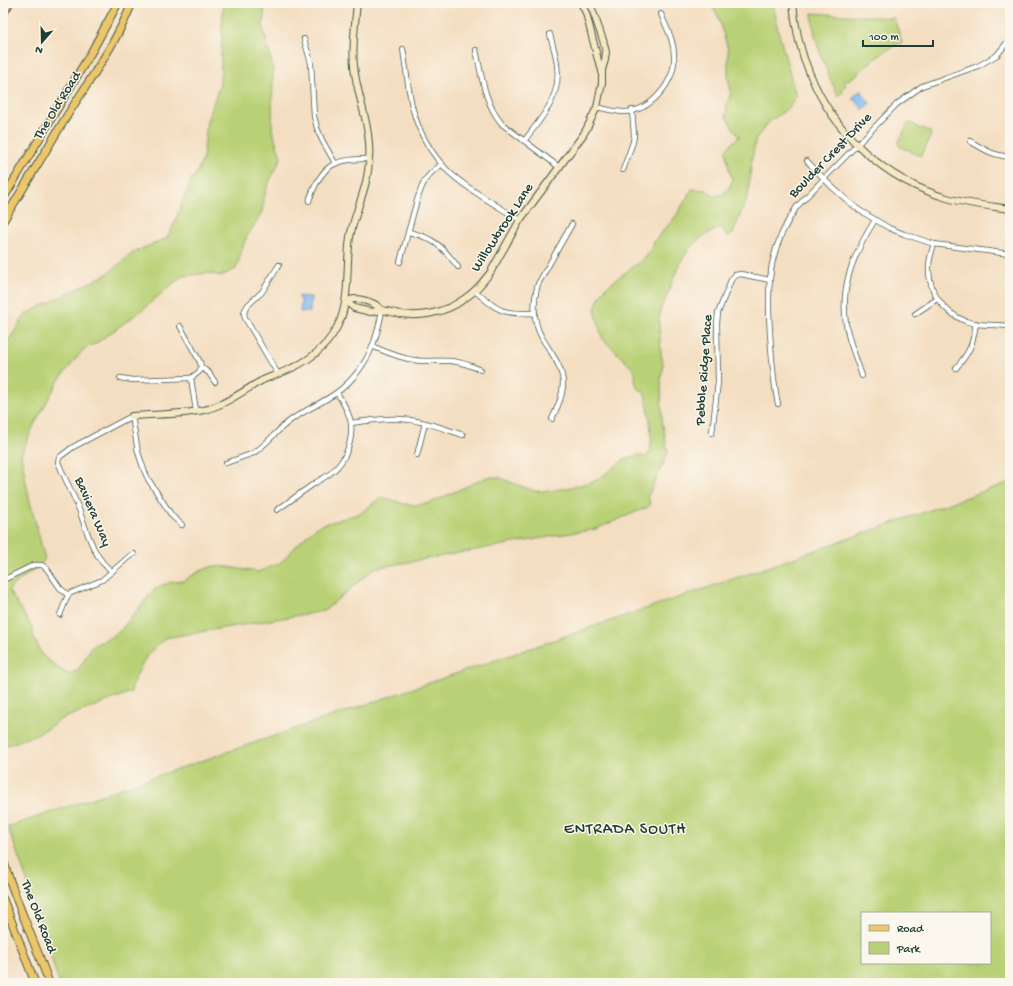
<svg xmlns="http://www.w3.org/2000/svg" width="1013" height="986" font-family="'Gochi Hand',sans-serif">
	<rect width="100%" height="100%" fill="#fbf7ec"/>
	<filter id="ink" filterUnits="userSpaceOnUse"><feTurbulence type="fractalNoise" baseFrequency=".025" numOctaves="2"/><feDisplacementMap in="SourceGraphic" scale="8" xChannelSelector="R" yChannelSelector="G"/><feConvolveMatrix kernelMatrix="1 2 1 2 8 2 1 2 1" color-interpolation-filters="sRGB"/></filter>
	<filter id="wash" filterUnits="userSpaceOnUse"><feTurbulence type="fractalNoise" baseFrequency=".012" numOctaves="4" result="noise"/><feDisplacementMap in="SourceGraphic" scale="16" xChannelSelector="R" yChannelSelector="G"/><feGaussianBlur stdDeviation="0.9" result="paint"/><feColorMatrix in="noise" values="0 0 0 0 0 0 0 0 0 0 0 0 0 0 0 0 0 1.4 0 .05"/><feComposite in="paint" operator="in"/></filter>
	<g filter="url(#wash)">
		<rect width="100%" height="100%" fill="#f4dec1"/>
		<!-- green -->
		<g fill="#b9d176" stroke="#6c8755" fill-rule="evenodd">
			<path d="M223,3L265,4L263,27L273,68L272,129L281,158L266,189L262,212L245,240L236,269L221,276L208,273L183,276L170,286L141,311L98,342L83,350L59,380L34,425L21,454L29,498L45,559L37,568L13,585L9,591L32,627L34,638L42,655L58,668L66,673H73L80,667L89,651L94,645L111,637L120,631L153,591L160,586L171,582L183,581L200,571L213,566L228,567L258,572L267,568L280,563L305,537L318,526L361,513L381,497L390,499L404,504L416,505L430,503L487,477H498L515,484L535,491H549L571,487L588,483L599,479L623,460L638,455L648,457C649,453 651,448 651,444C652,435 648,397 643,391C641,390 639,389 637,388L635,379V371L602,338L595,309L599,298L606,287L647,256L655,240L676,216L692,189L706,190L714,196L723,194L730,186L732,180L729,170L726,150L733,142L739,137L726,117L727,103L731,93L728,76V49L718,16L710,3H773L778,30L796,96L790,106L783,112L769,122L756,138L752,158L748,195L733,234L729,236H727L725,233L723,228H719L702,237L692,245L683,258L676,272L666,298L661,308L660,315L659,321L661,354L663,363V369L661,378L662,420L668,453L648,496L650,504L648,507L593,530L576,532L375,568L324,611L165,638L147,655L134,680L131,692L59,720C45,732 21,741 3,746V349L26,314L107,274L134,252L167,238L174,224L191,180L197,172L203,158L207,121L220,84Z"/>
			<path d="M812,13L894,18L902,42C884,50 870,63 855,76H853V77L848,80H845L844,82L846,85L842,89L843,92L838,96C829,76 820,56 815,35C813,28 813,20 812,13Z"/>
			<polygon points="911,123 918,127 919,129 922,128 930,132 931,135 922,155 918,155 911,152 910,149 907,150 899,146 898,143 908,124"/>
			<path d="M1010,482V983H59L32,895L8,827L759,570ZM862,913H990V963H862Z"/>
		</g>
		<!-- water -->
		<g fill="#7fb9f0" stroke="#4f7b92">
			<polygon points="861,90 863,93 863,94 870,103 863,110 855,100 854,101 852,98"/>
			<polygon points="299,296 311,297 310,312 300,312 301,300 299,299"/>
		</g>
	</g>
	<g filter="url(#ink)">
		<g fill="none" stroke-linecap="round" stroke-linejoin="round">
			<defs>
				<g id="street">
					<polyline points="304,39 311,63 314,116 317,128 322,140 335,163"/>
					<path d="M403,49C406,68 408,88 412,106C418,131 431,154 449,172C468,190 498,206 520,220"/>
					<path d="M476,50C482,77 484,102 502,124L559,167"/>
					<path d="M597,107C606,109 615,112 624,112C652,111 676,81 674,55C674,40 666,27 661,14"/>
					<path d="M524,141C542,117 562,97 557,64C556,54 552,44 550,34"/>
					<path d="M970,141C985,150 992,155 1010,157"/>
					<polyline points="807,161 831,186 849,202 859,210 889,228 904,234 934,244 1010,254"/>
					<polyline points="623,170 633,142 634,135 632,110"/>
					<path d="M309,201C321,166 333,158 369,159"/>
					<path d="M409,232C434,238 443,247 458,267"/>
					<path d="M934,244C931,253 928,262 929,271C930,298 950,319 976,324C987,325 999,325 1010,326"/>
					<polyline points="1009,254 1010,243"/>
					<polyline points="400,262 417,200 421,189 425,180 431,173 442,164"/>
					<path d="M475,291C498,311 503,315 535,313"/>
					<polyline points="915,314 937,299"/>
					<polyline points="180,326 200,362 201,367"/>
					<path d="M372,346C386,352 399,358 414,360C426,362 439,360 451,361C462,362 472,366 481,370"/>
					<path d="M956,368C970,352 973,344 976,323"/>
					<polyline points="278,374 245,318 244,313 245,310 248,305 262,292 279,265"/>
					<path d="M862,376C858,364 853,351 849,338C837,293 851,258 875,220"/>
					<polyline points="120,378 133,380 191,378"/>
					<path d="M778,404C773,381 772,358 770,334C769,316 768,297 770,279C772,254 782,229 796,208C801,202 806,197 811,192L897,104L922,86L978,66L997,55L1010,39"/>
					<polyline points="196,411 191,378 199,372 201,367 209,373 215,382"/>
					<path d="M552,419C557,408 563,396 563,383C562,365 551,353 542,338C533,322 533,302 538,284L572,224"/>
					<path d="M351,423C367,421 384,418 400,419C422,420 442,428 463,435"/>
					<polyline points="712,433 718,382 717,323 718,313 731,280 735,275 741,274 750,276 770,280"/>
					<polyline points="417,455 425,423"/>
					<path d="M226,463L251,454L255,452C268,443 278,429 291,420C305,410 322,403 336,393C352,382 366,363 373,345C377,334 380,322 382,310"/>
					<path d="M277,510C290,501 302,492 315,483C321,479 328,476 333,471C346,460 353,440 351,423C349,412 343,402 337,393"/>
					<path d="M112,571C93,559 86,527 78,507C72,492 64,477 58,462L59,458L61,456L73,447L132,416L138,452L144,470L148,479L172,516L182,525"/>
					<polyline points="3,580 34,565 42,565 47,569 60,588 68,595"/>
					<polyline points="60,615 68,595 71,593 102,580 131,555 134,554"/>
				</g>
				<g id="secondary">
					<polyline points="581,3 586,13 598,60 602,70"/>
					<path d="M793,3C795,27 800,51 810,74C834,133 885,180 947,198C968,204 989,206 1010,209"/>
					<path d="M346,301C348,301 352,299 355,299C359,299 368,301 372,303C376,304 379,308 382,310C385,311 388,311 391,312C415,319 444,314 464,299C475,292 482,283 490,273L520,220L583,135L587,128L597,107L602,83V70L605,60L606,52L603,40L590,3"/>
					<polyline points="346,301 354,308 371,312 382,310"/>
					<path d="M132,416C156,414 181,415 204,410C225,405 243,391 261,381C271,376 282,373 292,368C314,358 330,344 340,321C350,296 346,264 350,237C355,210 369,186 369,158C370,151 369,142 368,134C365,111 356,89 354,66C352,45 355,24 357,3"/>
				</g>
				<g id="primary">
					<polyline points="3,199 92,51 118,3"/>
					<path d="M3,221C25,186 46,150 68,114C91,78 116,43 132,3"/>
					<path d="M3,859C15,902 35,941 49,983"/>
					<polyline points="3,899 35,983"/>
				</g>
				<polyline id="highway" points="3,13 9,3"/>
			</defs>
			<!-- street casing -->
			<use href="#street" stroke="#3f5549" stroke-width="6"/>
			<!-- secondary casing -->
			<use href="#secondary" stroke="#3f5549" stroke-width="8"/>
			<!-- primary casing -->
			<use href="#primary" stroke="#3f5549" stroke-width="9"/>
			<!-- highway casing -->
			<use href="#highway" stroke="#3f5549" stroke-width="10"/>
			<!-- street -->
			<use href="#street" stroke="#fff" stroke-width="4.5"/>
			<!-- secondary -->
			<use href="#secondary" stroke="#f7e8c3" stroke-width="6"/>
			<!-- primary -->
			<use href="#primary" stroke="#ecc669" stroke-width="7"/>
			<!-- highway -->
			<use href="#highway" stroke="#ecc669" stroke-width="8"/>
		</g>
	</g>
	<g text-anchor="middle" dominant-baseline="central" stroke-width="3" stroke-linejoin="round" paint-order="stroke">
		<!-- street labels -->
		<g font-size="14" fill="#1f3d34" stroke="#fbf7ec">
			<text transform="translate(58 106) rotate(-58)">The Old Road</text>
			<text transform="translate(831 156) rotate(-46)">Boulder Crest Drive</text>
			<text transform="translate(503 228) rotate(-57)">Willowbrook Lane</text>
			<text transform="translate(705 370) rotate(-86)">Pebble Ridge Place</text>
			<text transform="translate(92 512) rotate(67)">Baviera Way</text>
			<text transform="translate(38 917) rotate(69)">The Old Road</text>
		</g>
		<!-- quarter labels -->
		<g font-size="16" letter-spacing="1" fill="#1f3d34" stroke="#fbf7ec">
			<text x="625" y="830">ENTRADA SOUTH</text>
		</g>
	</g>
	<!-- margin -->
	<rect width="1013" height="986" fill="none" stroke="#fbf7ec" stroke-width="16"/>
	<!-- legend -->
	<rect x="861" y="912" width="130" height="52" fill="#fbf7ec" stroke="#a3ada2"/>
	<rect x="869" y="925" width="20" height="6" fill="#ecc669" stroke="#a3ada2"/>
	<text x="897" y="932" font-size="12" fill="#1f3d34">Road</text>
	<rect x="869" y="942" width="20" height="12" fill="#b9d176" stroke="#a3ada2"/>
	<text x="897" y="952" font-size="12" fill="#1f3d34">Park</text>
	<!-- north arrow -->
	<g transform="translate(42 42) rotate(200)" stroke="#fbf7ec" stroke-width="3" paint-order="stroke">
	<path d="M0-3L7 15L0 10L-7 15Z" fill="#1f3d34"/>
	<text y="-6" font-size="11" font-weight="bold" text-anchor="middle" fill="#1f3d34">N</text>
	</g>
	<!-- scale -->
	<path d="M863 40v6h70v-6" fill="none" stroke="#1f3d34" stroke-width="2"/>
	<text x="869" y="40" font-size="12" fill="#1f3d34" stroke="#fbf7ec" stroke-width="3" paint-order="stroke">100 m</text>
</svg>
